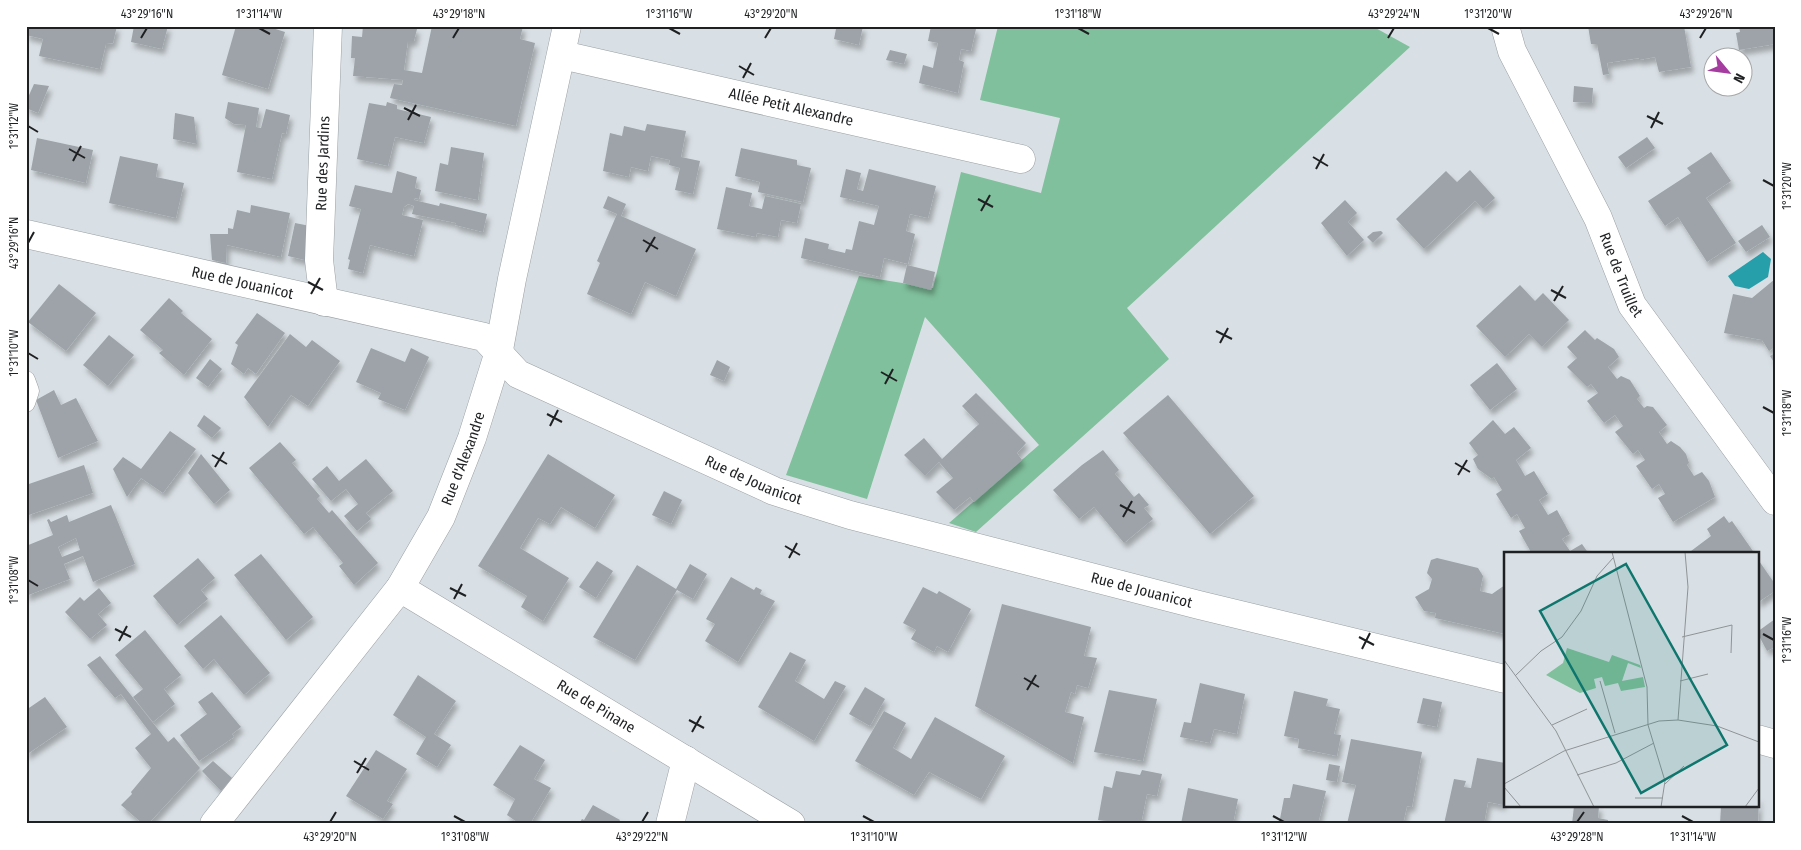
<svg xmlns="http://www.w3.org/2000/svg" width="1801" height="850" font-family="'Fira Sans Condensed',sans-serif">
	<defs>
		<filter id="shadow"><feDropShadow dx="3" dy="5.5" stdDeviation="2.5" flood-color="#0004"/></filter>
	</defs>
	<rect width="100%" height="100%" fill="#d9e0e5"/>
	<!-- green -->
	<polygon fill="#80c09c" points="998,26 1372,26 1410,47 1127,308 1169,359 976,532 949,523 1039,445 925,317 867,499 786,475 859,276 933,288 961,172 1041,193 1060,118 980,100"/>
	<!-- water -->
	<polygon fill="#279fab" points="1763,252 1771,259 1768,277 1749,289 1735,286 1728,276"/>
	<!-- building -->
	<g fill="#9da3a8" fill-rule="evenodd" filter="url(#shadow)">
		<polygon points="26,26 117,26 113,43 106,44 100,69 39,56 43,39 26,35"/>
		<polygon points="134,26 168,26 162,49 131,42"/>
		<polygon points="236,26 266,26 285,32 268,89 222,75"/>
		<polygon points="363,26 409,26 417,29 414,41 408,41 404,70 422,73 432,26 523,26 520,39 535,43 516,126 390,98 394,84 402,85 403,80 353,76 355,58 351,58 352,36 362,37"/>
		<polygon points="834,26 863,26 859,45 834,39 836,29"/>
		<polygon points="931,26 971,26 976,29 971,51 961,49 959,60 964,62 958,93 919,83 923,65 933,68 938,43 928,41"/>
		<polygon points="1588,26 1684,26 1691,67 1659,72 1655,57 1639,60 1639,58 1607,63 1609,74 1603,75 1597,44 1591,44"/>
		<polygon points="1739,26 1775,26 1775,44 1739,50 1736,33 1740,32"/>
		<polygon points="890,50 907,54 904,64 886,60"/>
		<polygon points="34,84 49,86 38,113 26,108 26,102"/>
		<polygon points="1574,86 1593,88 1592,103 1573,102"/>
		<polygon points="228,102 259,108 256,127 261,128 266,109 290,115 286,134 282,133 272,179 237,172 246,125 234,124 225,118"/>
		<polygon points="387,102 397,105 397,109 431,117 424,143 395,137 388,166 357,159 369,103 386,106"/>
		<polygon points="175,113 194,117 197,144 173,139"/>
		<polygon points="647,124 686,131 681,157 700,161 693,194 675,190 680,168 669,165 670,160 651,156 648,171 631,167 629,177 603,171 610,133 622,136 624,126 645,131"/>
		<polygon points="1647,137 1655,148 1626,168 1618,157"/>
		<polygon points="37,138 93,150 86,183 31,170"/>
		<polygon points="451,147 484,153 478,200 435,191 440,163 448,165"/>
		<polygon points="741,148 797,160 797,165 811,168 803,202 758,192 760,182 735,176"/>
		<polygon points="1711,152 1731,181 1706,198 1736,243 1707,262 1678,217 1665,226 1648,201 1691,173 1687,168"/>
		<polygon points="120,156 158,164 156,177 184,183 176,218 109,203"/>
		<polygon points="846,169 861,173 857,189 863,191 869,169 936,186 928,218 910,214 906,231 915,234 908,264 884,258 880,277 801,258 805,238 829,244 828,249 845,253 846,249 852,250 859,221 874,225 879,206 840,197"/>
		<polygon points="1470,170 1495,198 1483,209 1475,201 1424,249 1396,219 1446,171 1457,182"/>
		<polygon points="397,171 417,177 415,188 421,190 419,199 415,198 414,200 439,206 440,203 487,214 483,232 455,225 456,223 412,214 414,206 408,204 404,207 402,215 423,220 414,256 370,245 363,273 348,269 350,260 348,259 361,209 349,206 355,185 392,193"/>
		<polygon points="726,187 752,193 749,206 762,209 765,196 801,204 797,223 781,220 778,237 757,233 756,237 717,229"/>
		<polygon points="608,196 626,204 621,216 696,249 676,296 645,282 631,314 587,294 600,263 597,261 617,214 603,208"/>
		<polygon points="1345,200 1357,213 1348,222 1364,240 1347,256 1321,223"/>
		<polygon points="251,205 290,213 281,257 227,245 226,263 212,260 210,234 228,234 228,228 233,229 237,210 250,213"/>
		<polygon points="295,223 310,226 309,261 288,256"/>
		<polygon points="1762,225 1770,237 1746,252 1738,241"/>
		<polygon points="1381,231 1383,233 1373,243 1367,237 1373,232"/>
		<polygon points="907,265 935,272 931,290 903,283"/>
		<polygon points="1775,279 1775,347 1769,351 1762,340 1724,333 1733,294 1752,298"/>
		<polygon points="59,284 96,313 66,351 28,322"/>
		<polygon points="1520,285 1535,301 1543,293 1569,320 1542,347 1529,334 1505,357 1476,326"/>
		<polygon points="169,298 183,311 181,313 212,339 184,375 159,353 163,350 140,330"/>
		<polygon points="257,313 285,333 256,374 248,368 244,374 231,364 238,345 235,343"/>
		<polygon points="1585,330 1595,340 1597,338 1614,349 1619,357 1608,367 1617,379 1621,376 1630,380 1640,396 1637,399 1644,408 1647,406 1653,407 1667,425 1659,432 1667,444 1671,441 1680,447 1686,454 1689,463 1687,465 1694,476 1702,472 1709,481 1715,497 1673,522 1658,498 1665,494 1659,484 1652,489 1636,466 1645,460 1638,450 1633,454 1615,432 1623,426 1615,415 1604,423 1587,401 1598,393 1591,384 1587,387 1567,367 1577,358 1567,347"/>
		<polygon points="290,334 306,347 312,340 340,361 308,406 291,395 268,427 244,397"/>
		<polygon points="109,335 134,355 108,386 83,365"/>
		<polygon points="371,348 405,362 411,348 429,357 405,410 378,399 381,393 356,382"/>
		<polygon points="1775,353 1775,364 1770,356"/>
		<polygon points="210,359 222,369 208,387 196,378"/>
		<polygon points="717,360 730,367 724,381 710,375"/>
		<polygon points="1497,363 1517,389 1490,410 1470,385"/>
		<polygon points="54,390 61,405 76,398 98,441 58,458 36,400"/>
		<polygon points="976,393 1026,443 1017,453 1022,460 974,502 970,497 954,510 936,492 953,478 939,462 925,476 904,455 924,438 942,459 979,424 962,406"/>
		<polygon points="1168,395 1254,496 1210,534 1123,433"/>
		<polygon points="204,415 221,428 212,438 197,426"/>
		<polygon points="1493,420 1505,434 1514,427 1531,448 1516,460 1525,476 1534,471 1548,494 1539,500 1548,515 1557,510 1570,534 1562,539 1570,551 1582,544 1589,554 1542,554 1540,551 1532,554 1519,531 1525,528 1517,514 1511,518 1496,494 1502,490 1494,477 1492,479 1478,469 1473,459 1478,455 1469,443"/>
		<polygon points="170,431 196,449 163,493 141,478 127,497 113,469 123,457 141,469"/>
		<polygon points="280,442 296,460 292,463 320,496 317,499 329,513 332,510 378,563 354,585 339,566 343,563 313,527 304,534 249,468"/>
		<polygon points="1103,450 1119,470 1115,474 1134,497 1139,493 1149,505 1144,508 1153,519 1124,543 1094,507 1079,519 1053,490 1082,465"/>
		<polygon points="201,454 230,490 214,504 188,473"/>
		<polygon points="548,454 615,495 595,528 561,507 550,524 538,518 520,548 569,578 543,621 521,607 527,596 478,566"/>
		<polygon points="366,459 393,491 366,513 371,519 357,531 344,516 358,504 346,489 331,501 312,479 327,466 339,481"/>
		<polygon points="84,465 93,493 26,516 26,485"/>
		<polygon points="664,491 682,500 671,524 652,515"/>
		<path d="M111,505L135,564L93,582L83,556L64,564L70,579L26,596V546L53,535L47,520L49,519L51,522L67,515L69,522ZM76,538L80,550L62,557L58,547Z"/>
		<polygon points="1724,516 1729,523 1732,521 1755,554 1687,554 1711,536 1707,529"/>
		<polygon points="261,554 313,617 286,640 234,575"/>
		<polygon points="198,558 215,578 201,590 208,599 177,625 153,596"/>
		<polygon points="1437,558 1478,568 1483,576 1480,591 1492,594 1505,585 1505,634 1435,618 1436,613 1424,611 1415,597 1429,589 1432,579 1427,573 1431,560"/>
		<polygon points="1757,558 1775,584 1775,591 1757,603"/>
		<polygon points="597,561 613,571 596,598 579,587"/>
		<polygon points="690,564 707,574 693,599 677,590 635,660 593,637 637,565 676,589"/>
		<polygon points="731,577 754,590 756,587 762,590 760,594 775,601 738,662 705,641 715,624 706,619"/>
		<polygon points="923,587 937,594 939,591 971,609 948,652 937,646 934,652 911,639 916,630 903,623"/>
		<polygon points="99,588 111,603 98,614 107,625 90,639 65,612 80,597 84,601"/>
		<polygon points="1002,604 1091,627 1084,656 1097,658 1088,688 1077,685 1075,694 1071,692 1065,712 1084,717 1073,763 975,706"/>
		<polygon points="221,615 270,673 244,695 214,659 203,669 184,646"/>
		<polygon points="1775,619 1775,647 1767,651 1757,632"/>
		<polygon points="145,630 181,675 164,689 175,704 153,722 133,697 143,689 115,655"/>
		<polygon points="790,652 806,660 795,681 824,699 835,681 846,686 814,741 758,707"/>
		<polygon points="100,656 168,742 174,737 200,768 148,824 143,824 121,805 132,794 131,792 151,768 135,748 151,734 121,694 115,698 87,665"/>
		<polygon points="418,675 456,701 434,734 451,745 437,767 416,754 426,737 393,715"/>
		<polygon points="1200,683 1245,694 1237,734 1214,729 1210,743 1180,737 1184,722 1191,723"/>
		<polygon points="865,687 885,699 870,726 849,714"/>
		<polygon points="1109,690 1157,699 1143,761 1094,752"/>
		<polygon points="1294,691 1328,699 1326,706 1340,709 1334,734 1341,735 1337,756 1298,748 1299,739 1284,736"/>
		<polygon points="212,692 241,727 232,734 234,737 199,761 180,735 207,714 198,702"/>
		<polygon points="45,697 67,727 26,755 26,710"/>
		<polygon points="1423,698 1442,702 1437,727 1417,723"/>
		<polygon points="884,711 906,723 893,748 911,759 935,717 1005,756 981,799 929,772 914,795 855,761"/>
		<polygon points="1351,739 1422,752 1412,807 1407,806 1403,824 1347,824 1356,785 1342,782"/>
		<polygon points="520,745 545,760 534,779 551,788 530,824 520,824 507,815 515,799 493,785"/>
		<polygon points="376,750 407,769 387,801 393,804 383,819 346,796"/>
		<polygon points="1477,758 1505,763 1503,805 1488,802 1484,824 1444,824 1454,779 1466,781 1464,787 1471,788"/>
		<polygon points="213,761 232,778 221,791 202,771"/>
		<polygon points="1329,764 1340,766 1337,782 1326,780"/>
		<polygon points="1142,770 1162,774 1157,796 1147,794 1141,824 1106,824 1107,821 1098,820 1104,786 1112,788 1116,771 1140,775"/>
		<polygon points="1293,784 1326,791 1318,824 1279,824 1284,798 1290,798"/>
		<polygon points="1188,788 1238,799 1233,824 1181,824"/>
		<polygon points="1757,797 1759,797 1758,824 1720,824 1721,806 1757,806"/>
		<polygon points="593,805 620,820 618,824 579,824 582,819 584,820"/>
		<polygon points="1574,806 1599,806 1598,818 1608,820 1608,824 1572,824"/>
	</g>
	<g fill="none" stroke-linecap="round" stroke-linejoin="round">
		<defs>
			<polyline id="lane" points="26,380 30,391 26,403"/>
			<g id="street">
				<path id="s1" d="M1505,26L1512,51L1598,218L1632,305L1775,501"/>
				<path id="s2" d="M562,55L1021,159"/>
				<path id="s3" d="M26,234L484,337L518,374L774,491L850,515L1199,605L1505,679"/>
				<path id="s4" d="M324,302L319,260L328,26"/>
				<path id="s5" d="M400,588L791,824"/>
				<polyline points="1757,739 1775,744"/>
				<path id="s6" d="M214,824L400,588L441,517L472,438L498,355L512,279L567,26"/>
				<polyline points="670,824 686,760"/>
			</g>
		</defs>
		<!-- lane casing -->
		<use href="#lane" stroke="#999fa3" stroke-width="19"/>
		<!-- street casing -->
		<use href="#street" stroke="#999fa3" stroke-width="29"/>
		<!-- lane -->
		<use href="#lane" stroke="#fff" stroke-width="18"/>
		<!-- street -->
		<use href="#street" stroke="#fff" stroke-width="28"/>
	</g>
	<!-- ticks -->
	<path fill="none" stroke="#1e2022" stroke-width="2" d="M259,28L270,34M669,28L680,34M1078,28L1089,34M1488,28L1499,34M141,38L147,28M453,38L459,28M765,38L771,28M1388,38L1394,28M1700,38L1706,28M739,66L754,75M743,78L751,63M404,108L420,116M1647,116L1663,124M408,120L416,105M28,126L38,132M1651,128L1659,112M69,149L85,158M1313,157L1328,166M73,161L81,146M1316,169L1324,154M1763,180L1774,186M978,199L993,207M981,211L990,195M643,240L658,249M28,243L34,232M646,252L655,237M308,282L323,290M1551,290L1566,298M311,294L320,278M1554,301L1563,286M1216,331L1232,339M1220,343L1228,328M28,353L38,359M881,372L897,381M885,384L893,369M1763,407L1774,413M547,414L562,422M550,426L558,410M212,455L227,464M1455,463L1470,472M215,467L224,452M1458,475L1467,460M1120,505L1135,513M1123,517L1132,501M785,546L800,555M789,558L797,543M28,580L38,586M450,588L466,596M454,599L462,584M115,629L131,637M1763,634L1774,640M1359,637L1374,645M119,641L127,626M1362,649L1370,633M1024,678L1039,687M1027,690L1036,675M689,720L704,728M692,732L701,716M354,761L369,770M357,773L366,758M454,816L465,822M863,816L874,822M1273,816L1284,822M1682,816L1693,822M330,822L336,812M642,822L648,812M1577,822L1584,812"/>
	<g text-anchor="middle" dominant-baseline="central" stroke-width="5" stroke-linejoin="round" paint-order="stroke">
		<!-- street labels -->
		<g font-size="15" fill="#1e2022" stroke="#fff">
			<text stroke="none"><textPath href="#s2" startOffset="235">Allée Petit Alexandre</textPath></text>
			<text stroke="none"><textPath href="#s4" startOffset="139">Rue des Jardins</textPath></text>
			<text stroke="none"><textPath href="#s1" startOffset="275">Rue de Truillet</textPath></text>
			<text stroke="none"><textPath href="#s3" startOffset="222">Rue de Jouanicot</textPath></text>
			<text stroke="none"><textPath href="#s6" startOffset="445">Rue d'Alexandre</textPath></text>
			<text stroke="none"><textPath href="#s3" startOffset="778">Rue de Jouanicot</textPath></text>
			<text stroke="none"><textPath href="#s3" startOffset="1182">Rue de Jouanicot</textPath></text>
			<text stroke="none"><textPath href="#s5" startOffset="229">Rue de Pinane</textPath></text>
		</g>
	</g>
	<!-- overview -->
	<g transform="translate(1504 552)">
		<rect width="255" height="255" fill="#d9e0e5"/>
		<path d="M63,96L105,110L108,103L136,113L137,116L124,111L118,129L139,125L141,135L117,139L114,131L101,134L98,125L90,127L92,136L76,141L42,123L59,111Z" fill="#80c09c"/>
		<path fill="none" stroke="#8e9397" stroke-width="1" d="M108,0L143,135L144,173L161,229L157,255M178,85L228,73L227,101M0,108L52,179L90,255M11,124L37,99L58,85L77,59L93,24L109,6M96,129L111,181M176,129L204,122M174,168L184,35L181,0M48,173L83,157M73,223L112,211L150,191M0,232L60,199L155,169L174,168L213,174L255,190M161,232L180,214M0,235L17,255M131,246H159M241,255L255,236"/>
		<path fill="#0f766e" fill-opacity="0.15" stroke="#0f766e" stroke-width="2.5" d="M122,12L223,193L137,241L36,59Z"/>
		<rect width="255" height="255" fill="none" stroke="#1e2022" stroke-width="2.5"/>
	</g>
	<!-- border -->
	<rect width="1801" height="850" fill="none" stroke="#ffffff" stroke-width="55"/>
	<!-- north arrow -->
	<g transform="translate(1728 72) rotate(119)"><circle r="24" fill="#ffffff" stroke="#a5a6a7"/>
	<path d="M0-4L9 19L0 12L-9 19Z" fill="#a53da0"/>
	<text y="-8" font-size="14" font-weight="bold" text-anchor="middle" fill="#1e2022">N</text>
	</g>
	<rect x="28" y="28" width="1746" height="794" fill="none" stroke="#1e2022" stroke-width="2"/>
	<g font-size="12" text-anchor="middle" fill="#1e2022">
		<text x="147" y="18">43°29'16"N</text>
		<text x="259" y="18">1°31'14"W</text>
		<text x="459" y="18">43°29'18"N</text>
		<text x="669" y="18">1°31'16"W</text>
		<text x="771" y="18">43°29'20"N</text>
		<text x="1078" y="18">1°31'18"W</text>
		<text x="1394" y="18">43°29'24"N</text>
		<text x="1488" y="18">1°31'20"W</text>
		<text x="1706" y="18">43°29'26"N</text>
		<text transform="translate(14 126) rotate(-90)" y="4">1°31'12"W</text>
		<text transform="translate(1787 186) rotate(-90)" y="4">1°31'20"W</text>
		<text transform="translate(14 243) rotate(-90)" y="4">43°29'16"N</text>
		<text transform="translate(14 353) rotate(-90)" y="4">1°31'10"W</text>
		<text transform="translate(1787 413) rotate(-90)" y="4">1°31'18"W</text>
		<text transform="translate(14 580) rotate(-90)" y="4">1°31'08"W</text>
		<text transform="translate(1787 640) rotate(-90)" y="4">1°31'16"W</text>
		<text x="330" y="841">43°29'20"N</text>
		<text x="465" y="841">1°31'08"W</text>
		<text x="642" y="841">43°29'22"N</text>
		<text x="874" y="841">1°31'10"W</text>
		<text x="1284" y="841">1°31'12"W</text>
		<text x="1577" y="841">43°29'28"N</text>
		<text x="1693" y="841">1°31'14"W</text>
	</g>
</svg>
